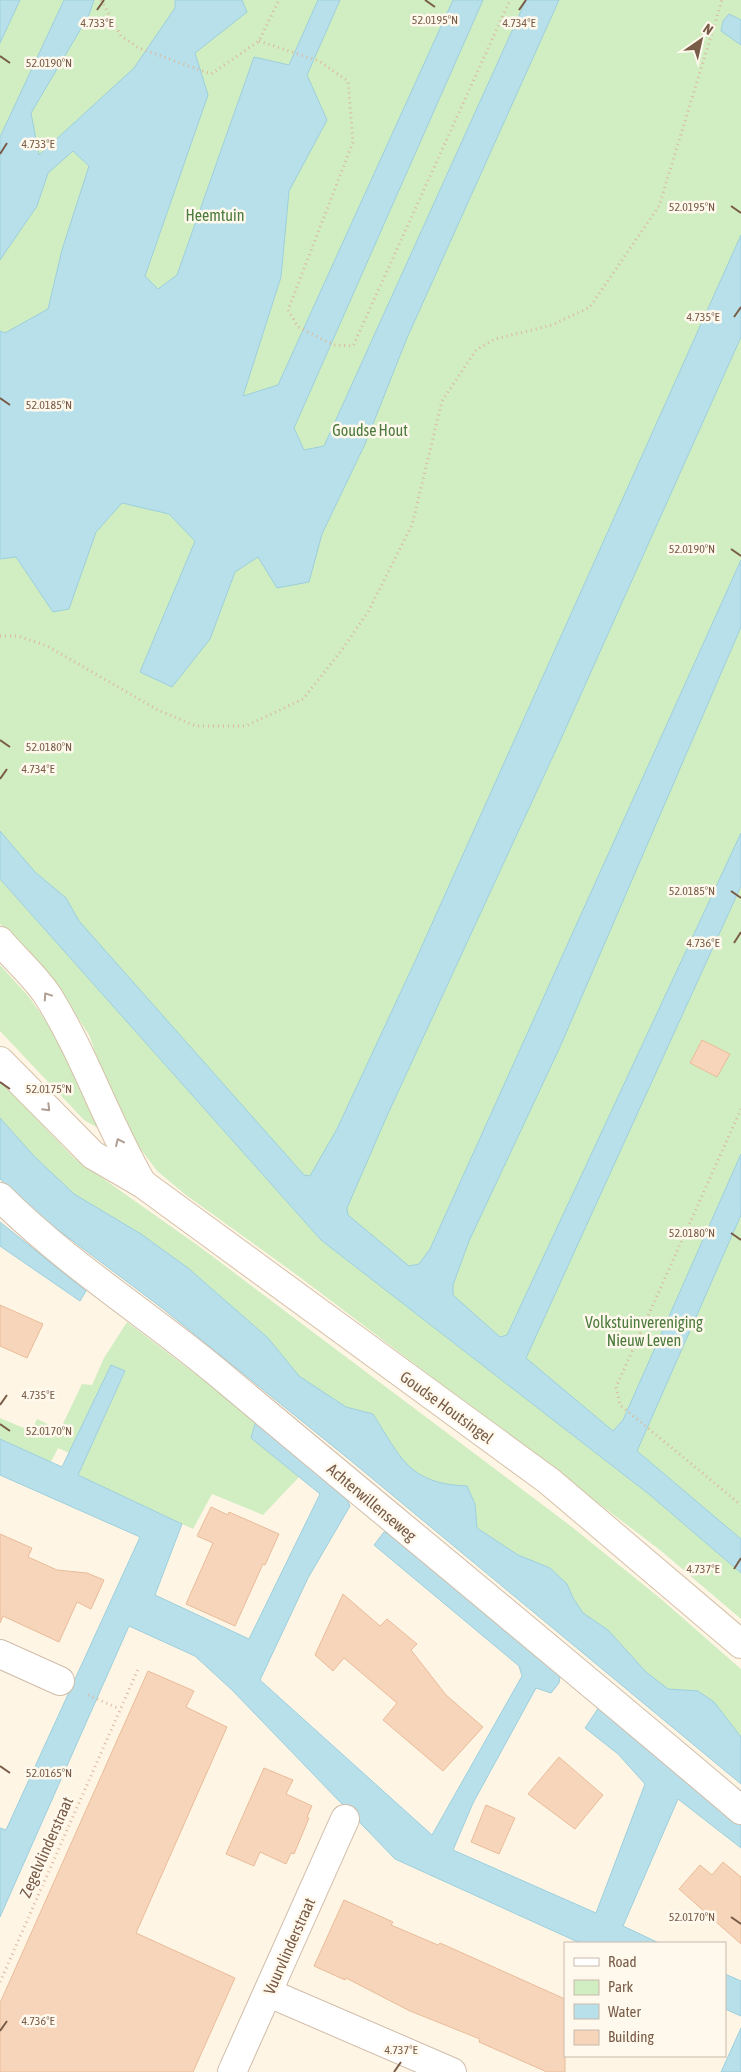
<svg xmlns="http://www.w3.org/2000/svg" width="741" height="2072" font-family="'Asap Condensed',sans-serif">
	<rect width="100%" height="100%" fill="#fef5e5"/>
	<!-- green -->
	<g fill="#d1edc2">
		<polygon points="0,0 741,0 741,861 509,1366 205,1096 0,868"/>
		<polygon points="0,879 321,1240 650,1495 741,1573 741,1619 660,1550 301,1278 186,1195 157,1171 131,1136 106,1082 89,1035 62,993 0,924"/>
		<polygon points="741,886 741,1539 525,1358"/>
		<polygon points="0,965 29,997 62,1044 98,1128 84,1120 0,1031"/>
		<path d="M0,1081L74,1158L200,1247L572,1527L661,1599L741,1669V1737L698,1691L668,1689L646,1672L608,1630L583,1613L573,1598L567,1584L550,1568L518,1555L477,1528L475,1504L467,1486C409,1484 401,1458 373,1414L346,1407L298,1376L268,1338L188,1268L141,1234L74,1194L34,1156L0,1118Z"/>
		<polygon points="127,1322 256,1420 251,1438 299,1477 263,1515 212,1494 193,1529 78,1475 125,1372 111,1365 69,1453 58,1448 51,1462 0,1439 0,1418 31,1431 37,1419 60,1430 82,1384 92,1385 104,1358"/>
	</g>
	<!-- water -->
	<g fill="#b7e0ea" stroke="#9dcfdc">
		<polygon points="0,0 20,0 0,43"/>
		<polygon points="64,0 94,0 89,15 31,113 39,155 134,68 175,8 175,0 242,0 247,12 195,53 208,95 145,276 158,289 177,275 254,57 289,65 318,0 340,0 307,75 327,120 289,191 281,277 243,396 278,385 453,0 483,0 294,428 304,450 324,446 526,0 559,0 407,338 365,444 322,534 309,582 277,588 258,557 235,572 210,639 172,687 140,672 195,541 169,514 122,503 96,532 69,609 53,612 16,557 0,559 0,331 5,333 48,309 62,250 89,166 73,151 48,173 37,206 0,260 0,137"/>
		<polygon points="729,14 741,20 741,45 721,31 723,21"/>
		<polygon points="741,235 741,337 560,741 386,1118 347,1208 348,1215 409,1266 419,1264 430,1249 741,560 741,627 560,1047 469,1241 453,1285 453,1295 500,1337 507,1335 741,833 741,886 526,1358 613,1431 623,1420 741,1154 741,1215 637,1451 741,1539 741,1573 650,1495 321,1240 0,879 0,831 35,872 66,898 79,921 304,1175 310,1176 337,1129 417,957"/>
		<path d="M0,1118L34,1156L74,1194L141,1234L188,1268L268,1338L299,1376L346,1407L373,1414C401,1458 409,1484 467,1486L475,1504L477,1528L518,1555L550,1568L567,1584L573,1598L583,1613L608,1630L646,1672L668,1689L698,1691L714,1702L741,1737V1784L350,1460L162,1308L33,1211L0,1179Z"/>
		<polygon points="0,1222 86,1291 80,1301 0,1246"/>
		<polygon points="111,1365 125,1371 78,1475 182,1524 155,1595 249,1639 320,1494 251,1438 256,1420 343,1490 350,1506 308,1578 260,1680 432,1835 522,1676 519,1666 374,1545 384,1532 399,1538 550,1664 560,1677 559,1683 551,1693 536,1688 473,1803 453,1850 596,1913 645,1784 618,1754 585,1728 601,1704 741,1819 741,1848 678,1799 623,1926 659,1943 580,1943 395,1859 232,1690 195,1656 129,1626 0,1917 0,1828 6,1830 140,1537 0,1475 0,1439 62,1467"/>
		<polygon points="725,1974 741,1981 741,2016 725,2009"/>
		<polygon points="741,2028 741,2072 721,2072"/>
	</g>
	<!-- building -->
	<g fill="#f6d5ba" stroke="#eabc99">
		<polygon points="702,1040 730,1054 717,1077 690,1063"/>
		<polygon points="0,1305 43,1324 27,1358 0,1346"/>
		<polygon points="211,1507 228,1515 229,1512 279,1534 265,1565 263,1564 235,1626 186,1604 213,1543 197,1536"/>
		<polygon points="0,1534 32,1548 28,1557 57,1570 87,1573 104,1580 91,1609 77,1602 59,1642 3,1616 0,1623"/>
		<polygon points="343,1594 380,1626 387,1619 417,1644 411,1650 446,1695 483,1727 443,1771 383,1720 397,1703 344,1658 333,1671 315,1655"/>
		<polygon points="148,1671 194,1691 186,1707 227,1727 136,1933 235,1978 193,2072 0,2072 0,2003"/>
		<polygon points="559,1757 603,1795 575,1829 528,1794"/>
		<polygon points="264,1768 293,1780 286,1794 312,1806 307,1817 309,1818 294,1854 291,1853 286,1864 260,1852 254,1866 226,1854"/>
		<polygon points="486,1805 515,1818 499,1854 471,1842"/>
		<polygon points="723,1862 741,1877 741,1944 679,1889 700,1865 712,1875"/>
		<polygon points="344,1900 393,1922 391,1925 438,1945 440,1943 565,1999 565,2072 547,2072 479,2042 480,2039 410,2011 346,1978 345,1980 314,1966"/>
	</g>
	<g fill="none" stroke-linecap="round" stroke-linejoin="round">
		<defs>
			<g id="street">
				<path d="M0,1197C67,1264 146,1313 218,1373C392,1519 568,1663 741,1810"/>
				<polyline points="0,1654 60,1681"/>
				<polyline points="269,1993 452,2072"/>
				<polyline points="232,2072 345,1819"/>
			</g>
			<g id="secondary">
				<path d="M0,941C15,959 35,976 48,996C85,1055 107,1123 142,1183"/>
				<polyline points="0,1061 93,1155 143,1184 549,1481 741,1644"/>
			</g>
		</defs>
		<!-- street casing -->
		<use href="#street" stroke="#d1bda9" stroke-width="30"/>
		<!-- secondary casing -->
		<use href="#secondary" stroke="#d6c0a9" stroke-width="30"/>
		<!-- path -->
		<g stroke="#dbb89d" stroke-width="3" stroke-dasharray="1 4" stroke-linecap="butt">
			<polyline points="101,0 121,36 139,48 211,74 259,41 279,0"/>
			<polyline points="259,41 319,61 348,81 353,142 288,310 298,327 334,345 353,346 510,0"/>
			<polyline points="0,636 18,636 47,646 158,710 196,726 246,726 303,699 341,651 368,612 412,525 442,401 476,350 495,339 552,325 590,307 659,206 722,0"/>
			<polyline points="741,1109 616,1387 620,1405 741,1505"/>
			<polyline points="88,1695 120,1709"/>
			<polyline points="0,1982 139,1667"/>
		</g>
		<!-- street -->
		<use href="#street" stroke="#fff" stroke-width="28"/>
		<!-- secondary -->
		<use href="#secondary" stroke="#fff" stroke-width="28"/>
	</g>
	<!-- one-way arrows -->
	<defs><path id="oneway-chevron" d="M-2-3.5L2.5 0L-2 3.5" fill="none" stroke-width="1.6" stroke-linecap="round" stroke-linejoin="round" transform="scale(1.25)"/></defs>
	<g stroke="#af9d91">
		<use href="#oneway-chevron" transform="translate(47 996) rotate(-124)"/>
		<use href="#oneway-chevron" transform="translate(47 1108) rotate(45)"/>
		<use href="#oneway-chevron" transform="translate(119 1142) rotate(-115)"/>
	</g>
	<!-- ticks -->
	<path fill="none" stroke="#795c47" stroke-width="2" d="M425,0L435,7M97,10L104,0M519,10L526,0M0,56L10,63M0,154L7,143M731,206L741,213M734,317L741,307M0,398L10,405M731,549L741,556M0,740L10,747M0,779L7,769M731,891L741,898M734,943L741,932M0,1082L10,1089M731,1233L741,1240M0,1405L7,1395M0,1424L10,1431M734,1569L741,1558M0,1766L10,1773M731,1917L741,1924M0,2031L7,2021M394,2072L401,2062"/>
	<g text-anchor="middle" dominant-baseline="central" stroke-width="5" stroke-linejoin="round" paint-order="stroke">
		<!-- park labels -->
		<g font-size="16" fill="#4b7a3c" stroke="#fff9ed">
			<text x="215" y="215">Heemtuin</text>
			<text x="370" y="430">Goudse Hout</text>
			<text x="644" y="1322">Volkstuinvereniging<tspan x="644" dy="18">Nieuw Leven</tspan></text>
		</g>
		<!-- street labels -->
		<g font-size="16" fill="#795c47" stroke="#fff9ed">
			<text transform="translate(447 1407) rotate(36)">Goudse Houtsingel</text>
			<text transform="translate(372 1502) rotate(40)">Achterwillenseweg</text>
			<text transform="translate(46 1847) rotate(-66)">Zegelvlinderstraat</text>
			<text transform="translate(289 1946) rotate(-66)">Vuurvlinderstraat</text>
		</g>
	</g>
	<g font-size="12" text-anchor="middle" fill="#795c47" stroke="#fff9ed" stroke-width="5" stroke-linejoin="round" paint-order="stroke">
		<text x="435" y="24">52.0195°N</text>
		<text x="97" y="27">4.733°E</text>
		<text x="519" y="27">4.734°E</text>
		<text x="49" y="67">52.0190°N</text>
		<text x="38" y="148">4.733°E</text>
		<text x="692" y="211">52.0195°N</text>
		<text x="703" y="321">4.735°E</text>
		<text x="49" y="409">52.0185°N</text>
		<text x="692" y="553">52.0190°N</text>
		<text x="49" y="751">52.0180°N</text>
		<text x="38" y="773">4.734°E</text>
		<text x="692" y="895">52.0185°N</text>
		<text x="703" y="947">4.736°E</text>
		<text x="49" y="1093">52.0175°N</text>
		<text x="692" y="1237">52.0180°N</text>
		<text x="38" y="1399">4.735°E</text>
		<text x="49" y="1435">52.0170°N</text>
		<text x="703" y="1573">4.737°E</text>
		<text x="49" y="1777">52.0165°N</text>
		<text x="692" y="1921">52.0170°N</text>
		<text x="38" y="2025">4.736°E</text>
		<text x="401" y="2054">4.737°E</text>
	</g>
	<!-- legend -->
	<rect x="564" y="1942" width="162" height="115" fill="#fff9ed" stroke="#c9baab"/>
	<rect x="574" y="1958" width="25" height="8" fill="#ffffff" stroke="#c9baab"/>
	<text x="608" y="1967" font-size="15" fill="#795c47">Road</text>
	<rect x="574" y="1980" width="25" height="15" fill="#d1edc2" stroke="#c9baab"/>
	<text x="608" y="1992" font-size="15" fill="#795c47">Park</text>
	<rect x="574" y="2004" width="25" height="15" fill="#b7e0ea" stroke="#c9baab"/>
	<text x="608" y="2017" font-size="15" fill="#795c47">Water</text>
	<rect x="574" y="2030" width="25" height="15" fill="#f6d5ba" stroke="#c9baab"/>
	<text x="608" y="2042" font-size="15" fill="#795c47">Building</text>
	<!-- north arrow -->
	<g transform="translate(701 40) rotate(34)" stroke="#fff9ed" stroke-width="4" paint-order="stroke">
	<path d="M0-4L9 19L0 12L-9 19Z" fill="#795c47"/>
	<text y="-8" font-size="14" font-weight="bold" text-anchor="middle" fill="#795c47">N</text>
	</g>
</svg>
